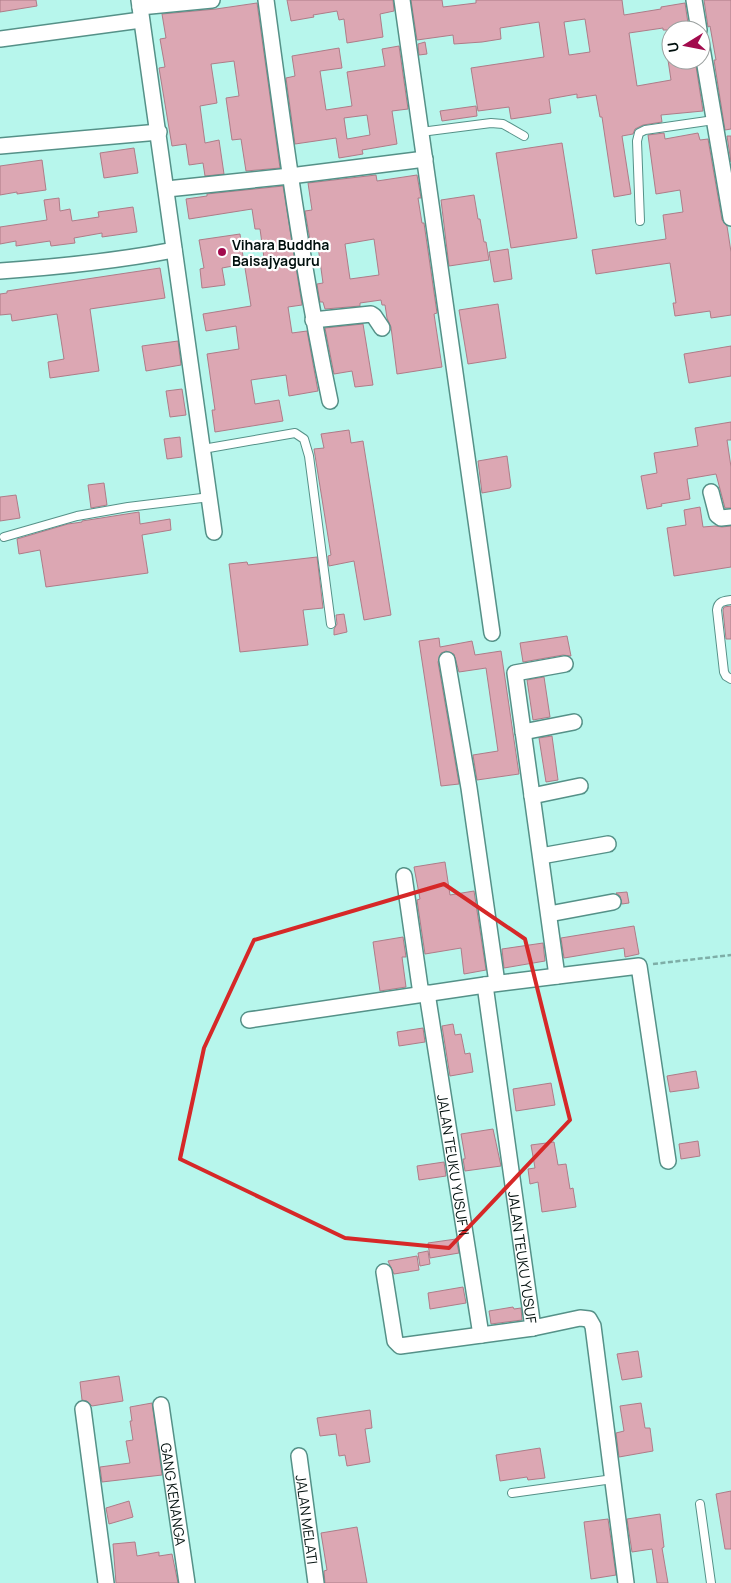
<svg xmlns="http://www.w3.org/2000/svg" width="731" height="1583" font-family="Manrope,sans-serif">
	<rect width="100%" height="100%" fill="#b7f6ec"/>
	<!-- building -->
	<g fill="#dca7b3" stroke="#ae7c88" fill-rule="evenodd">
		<polygon points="0,0 36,0 37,6 0,12"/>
		<polygon points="287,0 393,0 394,11 380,14 383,37 347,43 344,19 339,20 337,11 313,15 314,17 291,21"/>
		<path d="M411,0H442L443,7L476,3V0H622L624,15L661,9V7L685,3L689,30H663V28L629,33L637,86L671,80L668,60H695L703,111L661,115L662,122L643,125L635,129L633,134L622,136L631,194L614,197L602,117H600L596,95L577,98V94L549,99L551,113L511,119L509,107L478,111L471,68L544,57L539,22L500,28L501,39L482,42L454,44L453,35L417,40ZM585,19L590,52L569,55L564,22Z"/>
		<polygon points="704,0 731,0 731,129 725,130 714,60 716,60 710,26 708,27"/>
		<polygon points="257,3 280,168 246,171 241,139 232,140 226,98 239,96 234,61 211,64 217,103 200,106 205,143 219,140 224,174 205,176 203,163 189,165 186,144 172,146 159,68 165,67 160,39 166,38 162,14 216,9"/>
		<polygon points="425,42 427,54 419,55 418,44"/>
		<path d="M399,46L408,109L392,111L397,144L362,150L363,154L339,158L336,138L295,144L286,78L295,76L292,56L339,48L342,68L320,71L326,110L352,106L347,72L385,66L382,49ZM367,115L370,135L347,139L344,118Z"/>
		<polygon points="476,106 477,116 442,121 440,111"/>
		<polygon points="664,133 665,139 698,133 700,140 708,139 722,220 727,226 731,252 731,315 711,318 710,311 675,316 673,303 676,303 670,263 596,274 592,250 666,239 663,215 683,212 680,190 656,194 648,135"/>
		<polygon points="727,136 731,136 731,162"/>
		<polygon points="562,143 577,238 511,248 496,153"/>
		<polygon points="134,148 138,173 104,178 100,153"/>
		<polygon points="42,160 46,190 17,194 17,192 0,195 0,166"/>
		<path d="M376,175L377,181L417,175L421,198H418L422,223H424L437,313L434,314L442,367L397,374L391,327L387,318L385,305H382L381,300L360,303V306L325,309L323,302H320L317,284L323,283L317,239L310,240L305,211L312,210L308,183ZM374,239L379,275L350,279L345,244Z"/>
		<polygon points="283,186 302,305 288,307 292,333 307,331 318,391 289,396 286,375 251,380 255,404 279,400 283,421 215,432 212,410 215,410 207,354 239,349 236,326 206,331 203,314 251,306 245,268 265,265 260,229 255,229 252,209 189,219 186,199 207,196 207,194"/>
		<polygon points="474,195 478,219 480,219 484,242 486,242 489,260 449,266 441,200"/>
		<polygon points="59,198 60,211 70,209 72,221 99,217 98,212 133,207 137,232 102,237 102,233 74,238 75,243 51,246 50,241 16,246 16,241 0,244 0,227 47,220 44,200"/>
		<polygon points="240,234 244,264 222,268 225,285 202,288 200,269 204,268 199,240"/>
		<polygon points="508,249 512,279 494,282 489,252"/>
		<polygon points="160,268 165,298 90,309 99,371 50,378 48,362 64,359 57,314 12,321 11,314 0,315 0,294 7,293 7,291"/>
		<polygon points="498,304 506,358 468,364 459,310"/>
		<polygon points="363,324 373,385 355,387 352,371 334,374 325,328"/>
		<polygon points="178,341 181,365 146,371 142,346"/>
		<polygon points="731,346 731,376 689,383 684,354"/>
		<polygon points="182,389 186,415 170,417 166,391"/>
		<polygon points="731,422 731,440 727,440 731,467 731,508 725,508 716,474 687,479 690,499 661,504 662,506 647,509 641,476 657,473 654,453 698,446 695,428"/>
		<polygon points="349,430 351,443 363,441 391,615 364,620 354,561 329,566 328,556 331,555 314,449 324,448 321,434"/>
		<polygon points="180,437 182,457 167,459 164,439"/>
		<polygon points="507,456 511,486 510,488 482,493 478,461"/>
		<polygon points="104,483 107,505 91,508 88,485"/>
		<polygon points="16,495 20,518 0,521 0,497"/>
		<polygon points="700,507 703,527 715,526 722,527 731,526 731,567 674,576 667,528 686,525 684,510"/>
		<polygon points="139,512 140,524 170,519 171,530 142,535 148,573 46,587 40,550 19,554 17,539 68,524 82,522 82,521"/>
		<polygon points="317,557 323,608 303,610 308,645 240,652 229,564 247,562 248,565"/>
		<polygon points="731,606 731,639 726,639 723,610 724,607"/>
		<polygon points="344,614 347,632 334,635 334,629 337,624 336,615"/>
		<polygon points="567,636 571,656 563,655 523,662 520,643"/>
		<polygon points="439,638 440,647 472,641 475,655 501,651 519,774 477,780 473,755 498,751 486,668 459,672 454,654 446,651 441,653 438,662 459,784 441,786 419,641"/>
		<polygon points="544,677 550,717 533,720 527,680"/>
		<polygon points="552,736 558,780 546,782 539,738"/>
		<polygon points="445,862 450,895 474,891 486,970 464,974 461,948 425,954 417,900 420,899 414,867"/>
		<polygon points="627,892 629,903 622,904 620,896 616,893"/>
		<polygon points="634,926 639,954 625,957 624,948 564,958 561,938"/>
		<polygon points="403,937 406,957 402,957 406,987 380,991 373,942"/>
		<polygon points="543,943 545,961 504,968 502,949"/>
		<polygon points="453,1024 455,1035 461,1034 465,1054 470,1053 473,1072 450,1076 442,1026"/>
		<polygon points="423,1028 425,1042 399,1046 397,1032"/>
		<polygon points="696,1071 699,1088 670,1092 667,1076"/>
		<polygon points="551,1083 555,1105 516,1111 513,1089"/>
		<polygon points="493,1129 501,1166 465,1171 463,1159 465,1159 465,1157 461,1134"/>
		<polygon points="698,1141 700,1156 681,1159 679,1144"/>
		<polygon points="554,1142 558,1165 566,1164 570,1189 573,1188 576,1207 542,1212 538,1182 530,1184 528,1169 535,1168 531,1145"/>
		<polygon points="444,1162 446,1176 419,1180 417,1166"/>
		<polygon points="456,1239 459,1253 430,1258 428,1243"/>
		<polygon points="428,1251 430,1264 420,1266 418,1253"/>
		<polygon points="417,1256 419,1270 394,1274 388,1261"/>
		<polygon points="463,1287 466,1303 430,1309 428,1293"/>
		<polygon points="513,1307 514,1309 521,1308 522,1320 491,1324 489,1311"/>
		<polygon points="638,1351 642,1377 622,1380 617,1354"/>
		<polygon points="119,1376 123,1401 92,1406 87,1401 82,1400 80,1382"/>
		<polygon points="152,1403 162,1475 102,1482 100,1467 130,1463 126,1441 133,1440 130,1421 132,1421 130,1407"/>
		<polygon points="641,1403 645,1428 650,1428 653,1451 619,1457 616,1433 624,1431 620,1406"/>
		<polygon points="370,1410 372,1428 365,1429 370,1462 347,1466 345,1455 339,1456 336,1434 320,1436 317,1418"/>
		<polygon points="540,1448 545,1478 528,1480 527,1477 500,1481 496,1455"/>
		<polygon points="731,1491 731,1549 725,1549 716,1494"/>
		<polygon points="129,1501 133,1517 109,1524 106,1508"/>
		<polygon points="660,1514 664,1547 662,1548 668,1583 657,1583 652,1549 632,1552 627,1519"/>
		<polygon points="608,1519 616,1575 591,1579 584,1522"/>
		<polygon points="357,1527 367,1583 325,1583 324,1571 327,1570 321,1533"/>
		<polygon points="135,1542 137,1556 159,1552 159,1556 172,1554 178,1583 116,1583 113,1544"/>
	</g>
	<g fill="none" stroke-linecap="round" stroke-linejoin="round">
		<defs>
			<g id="service">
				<polyline points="421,132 491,123 503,124 524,136"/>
				<polyline points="640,221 637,141 639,133 645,130 714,120"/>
				<polyline points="203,449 295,433 304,439 309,456 331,624"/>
				<polyline points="4,537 77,516 128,507 210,497"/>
				<path d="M731,600C724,601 718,601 717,610L724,672L726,676L731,679"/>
				<polyline points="512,1493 613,1479"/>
				<polyline points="700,1504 711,1583"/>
			</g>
			<g id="minor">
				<polyline points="139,0 214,532"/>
				<path d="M266,0C284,134 302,269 330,401"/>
				<polyline points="402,0 492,633"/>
				<polyline points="694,0 699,30"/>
				<polyline points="140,7 212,0"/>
				<polyline points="0,39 141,20"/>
				<polyline points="701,42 731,218"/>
				<polyline points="0,146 159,132"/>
				<polyline points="167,189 290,176 425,159"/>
				<path d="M0,271C59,267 116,261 174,250"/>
				<polyline points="313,320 371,314 374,316 382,328"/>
				<polyline points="711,492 717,515 721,518 731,517"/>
				<polyline points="447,660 469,788 497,983"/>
				<polyline points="523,732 574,722"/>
				<polyline points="532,796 580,786"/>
				<polyline points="541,856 608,844"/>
				<polyline points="404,876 421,994"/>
				<polyline points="549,914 613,902"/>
				<polyline points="557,976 515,673 565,664"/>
				<path id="s1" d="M485,985L533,1328L580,1318L589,1319L593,1326L626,1583"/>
				<path id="s2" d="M427,993L481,1335"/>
				<polyline points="249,1020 485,985 639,966 668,1161"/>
				<polyline points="384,1272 395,1341 400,1346 533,1328"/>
				<path id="s3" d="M161,1405L187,1583"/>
				<polyline points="83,1409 106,1583"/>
				<path id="s4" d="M299,1456L316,1583"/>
			</g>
		</defs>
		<!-- service casing -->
		<use href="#service" stroke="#559188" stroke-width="10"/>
		<!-- minor casing -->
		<use href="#minor" stroke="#559188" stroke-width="18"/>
		<!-- path -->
		<polyline stroke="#7eaea7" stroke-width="2.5" stroke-dasharray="5 2.5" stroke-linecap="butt" points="653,964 731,955"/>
		<!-- service -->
		<use href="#service" stroke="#fff" stroke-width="8"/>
		<!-- minor -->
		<use href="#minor" stroke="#fff" stroke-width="15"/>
	</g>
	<!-- marked area -->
	<path fill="none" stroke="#d62828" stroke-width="4" stroke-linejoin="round" d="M444,884L525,939L570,1120L449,1248L345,1238L180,1159L204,1048L254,940Z"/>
	<!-- markers -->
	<circle fill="#a20b4d" stroke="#fff" stroke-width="2" cx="222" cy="252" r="5"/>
	<g text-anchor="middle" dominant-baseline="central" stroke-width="4.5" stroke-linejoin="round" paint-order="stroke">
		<!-- poi labels -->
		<g font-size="14" font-weight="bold" fill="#000f0d" stroke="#fff" text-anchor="start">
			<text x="232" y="244">Vihara Buddha<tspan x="232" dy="16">Baisajyaguru</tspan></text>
		</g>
		<!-- street labels -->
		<g font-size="14" fill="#000f0d" stroke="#fff">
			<text stroke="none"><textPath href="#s2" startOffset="174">JALAN TEUKU YUSUF II</textPath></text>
			<text stroke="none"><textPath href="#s1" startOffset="275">JALAN TEUKU YUSUF</textPath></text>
			<text stroke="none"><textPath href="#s3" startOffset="90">GANG KENANGA</textPath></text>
			<text stroke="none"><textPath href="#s4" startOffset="64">JALAN MELATI</textPath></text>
		</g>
	</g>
	<!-- north arrow -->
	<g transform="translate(686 45) rotate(260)"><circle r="24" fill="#ffffff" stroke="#999f9e"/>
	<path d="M0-4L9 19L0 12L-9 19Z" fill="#a20b4d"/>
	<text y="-8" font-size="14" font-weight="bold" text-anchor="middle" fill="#000f0d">U</text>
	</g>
</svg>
